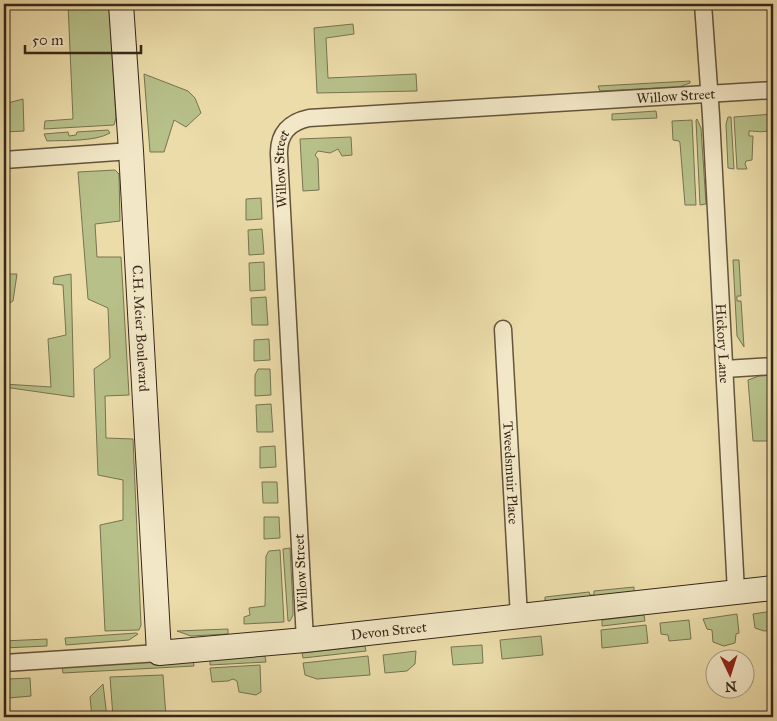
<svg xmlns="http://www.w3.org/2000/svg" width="777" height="721" font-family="'IM FELL Great Primer',serif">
	<rect width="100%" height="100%" fill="#ebdca9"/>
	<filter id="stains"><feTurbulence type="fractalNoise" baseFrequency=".004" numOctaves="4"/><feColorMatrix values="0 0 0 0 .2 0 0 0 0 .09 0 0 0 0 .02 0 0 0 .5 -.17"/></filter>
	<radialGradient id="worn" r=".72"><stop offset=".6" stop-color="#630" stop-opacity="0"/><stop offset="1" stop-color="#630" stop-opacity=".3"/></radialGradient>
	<!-- green -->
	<g fill="#b7c089" stroke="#787351">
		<polygon points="68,4 109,4 116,118 114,125 44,129 45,121 73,119"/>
		<polygon points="353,24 354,34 326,38 328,78 416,74 417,91 317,93 314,28"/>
		<polygon points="144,74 188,91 195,98 201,113 186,127 174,120 164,152 150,152"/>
		<polygon points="690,81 690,83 679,87 600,91 598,86"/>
		<polygon points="23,99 24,131 4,132 4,104"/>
		<polygon points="656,111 657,118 612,120 612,114"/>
		<path d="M773,114V128C764,134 759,131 749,131V136H753L752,160L746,161L745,164L747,169H737L734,117Z"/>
		<polygon points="728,117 731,117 734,169 728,168 726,124"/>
		<polygon points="697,119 701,128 706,204 700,205 696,120"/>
		<polygon points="692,120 696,205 685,205 680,143 679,141 673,140 672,121"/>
		<path d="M108,130L110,133C94,142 65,140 47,141L44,134L68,132L69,136L76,135L77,132Z"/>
		<polygon points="351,137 352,155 342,156 338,149 330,153 318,151 315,155 318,159 319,190 303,191 300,139"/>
		<polygon points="115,170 119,174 120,221 95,224 97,257 121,257 129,395 105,396 106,438 133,439 141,625 139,630 105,631 100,525 123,520 123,480 98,475 94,369 110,358 108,308 88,299 78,172"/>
		<polygon points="261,198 262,219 246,220 246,199"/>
		<polygon points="262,229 264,254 249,255 248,230"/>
		<polygon points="733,260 739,260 741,296 737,296 737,301 741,301 744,347 737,336"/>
		<polygon points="264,262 265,290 250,291 249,263"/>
		<polygon points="4,274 17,274 13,301 4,307"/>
		<polygon points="71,274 74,397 4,387 4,384 51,387 48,339 66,335 63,285 53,284 54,277"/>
		<polygon points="266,297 268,325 252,325 251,298"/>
		<polygon points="269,339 270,360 254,361 254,340"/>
		<polygon points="258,369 270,369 271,395 255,396 255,375"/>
		<polygon points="773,375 773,405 771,406 772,441 753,441 748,380 759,376"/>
		<polygon points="271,404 273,432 257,432 256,405"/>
		<polygon points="275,446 276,467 260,468 260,447"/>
		<polygon points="262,482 277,482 278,503 263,503"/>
		<polygon points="264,517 279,517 280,538 264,539"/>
		<polygon points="290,548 293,606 293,615 290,621 288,621 283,549"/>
		<polygon points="280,550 284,622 244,624 244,617 250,615 249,608 265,606 266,556 269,551"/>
		<polygon points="634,587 634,593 552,602 545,600 545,597 589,592 590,595 594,595 594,591"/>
		<polygon points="773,611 773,630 764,631 755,628 753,614"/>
		<polygon points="737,614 739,633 736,634 735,643 724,646 713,642 712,630 707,629 703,619"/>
		<polygon points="644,615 645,621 602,626 602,620"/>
		<polygon points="689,620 691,639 669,641 668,635 661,634 660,623"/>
		<polygon points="646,625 648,643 602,648 601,630"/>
		<polygon points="228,629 228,634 191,636 177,631"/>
		<polygon points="136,633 138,634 129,640 66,645 65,638"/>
		<polygon points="541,636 543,655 502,659 500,640"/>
		<polygon points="47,639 47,646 4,648 4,641"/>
		<polygon points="482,645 483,663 453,665 451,647"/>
		<polygon points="365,646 366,651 303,658 302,653"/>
		<polygon points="416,651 415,664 407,671 385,673 383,655"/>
		<polygon points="265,656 266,662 210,665 210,659"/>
		<polygon points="368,656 370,675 317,679 305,675 303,663"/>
		<polygon points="193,660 194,666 63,673 62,666"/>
		<polygon points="260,665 261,692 256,695 239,692 237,681 233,679 228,681 212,682 210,668"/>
		<polygon points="163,675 166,717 113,717 110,677"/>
		<polygon points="30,678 31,696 9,698 8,679"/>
		<polygon points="103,684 107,717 92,717 90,697"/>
	</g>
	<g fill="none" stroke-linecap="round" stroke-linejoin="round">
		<defs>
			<g id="street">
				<path id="s1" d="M703,4L711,116L736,592"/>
				<polyline points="4,160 131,151"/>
				<path id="s2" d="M503,329L519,617"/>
				<polyline points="725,369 773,366"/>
				<path id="s3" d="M305,640L279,155C278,133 290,122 309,118L773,90"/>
				<polyline points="4,663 159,653"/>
			</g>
			<g id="secondary">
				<path id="s4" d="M121,4L131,151L159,653L305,640L773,588"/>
			</g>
		</defs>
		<!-- street casing -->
		<use href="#street" stroke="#65543d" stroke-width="19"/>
		<!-- secondary casing -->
		<use href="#secondary" stroke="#382619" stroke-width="26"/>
		<!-- street -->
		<use href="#street" stroke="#f2e8c7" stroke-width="16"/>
		<!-- secondary -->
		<use href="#secondary" stroke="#f2e8c7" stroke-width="24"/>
	</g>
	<g text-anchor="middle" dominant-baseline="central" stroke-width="4" stroke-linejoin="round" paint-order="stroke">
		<!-- street labels -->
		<g font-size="14" fill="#382619" stroke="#f2e8c7">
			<text stroke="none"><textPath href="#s3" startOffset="906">Willow Street</textPath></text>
			<text stroke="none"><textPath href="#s3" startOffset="472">Willow Street</textPath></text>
			<text stroke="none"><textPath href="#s4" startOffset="325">C.H. Meier Boulevard</textPath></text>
			<text stroke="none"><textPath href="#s1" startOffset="340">Hickory Lane</textPath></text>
			<text stroke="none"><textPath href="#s2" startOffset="144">Tweedsmuir Place</textPath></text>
			<text transform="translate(301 573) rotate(-93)">Willow Street</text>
			<text stroke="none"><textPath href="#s4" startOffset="881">Devon Street</textPath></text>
		</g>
	</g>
	<!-- margin -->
	<rect width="777" height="721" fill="none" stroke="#ebdca9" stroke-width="20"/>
	<rect x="5" y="5" width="767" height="711" fill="none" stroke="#382619" stroke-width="2.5"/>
	<rect x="10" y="10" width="757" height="701" fill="none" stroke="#382619"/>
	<!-- north arrow -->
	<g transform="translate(730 674) rotate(176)"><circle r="24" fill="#f2e8c7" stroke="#a89a81"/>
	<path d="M0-4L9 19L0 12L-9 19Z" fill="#8f2418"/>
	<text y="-8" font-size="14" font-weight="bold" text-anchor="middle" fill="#382619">N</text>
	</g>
	<!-- scale -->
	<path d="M25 45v8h116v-8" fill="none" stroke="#382619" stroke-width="2.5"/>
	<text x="32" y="45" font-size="15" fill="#382619" stroke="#f2e8c7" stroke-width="4" paint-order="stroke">50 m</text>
	<rect width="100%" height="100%" filter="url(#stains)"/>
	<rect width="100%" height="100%" fill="url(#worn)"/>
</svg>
